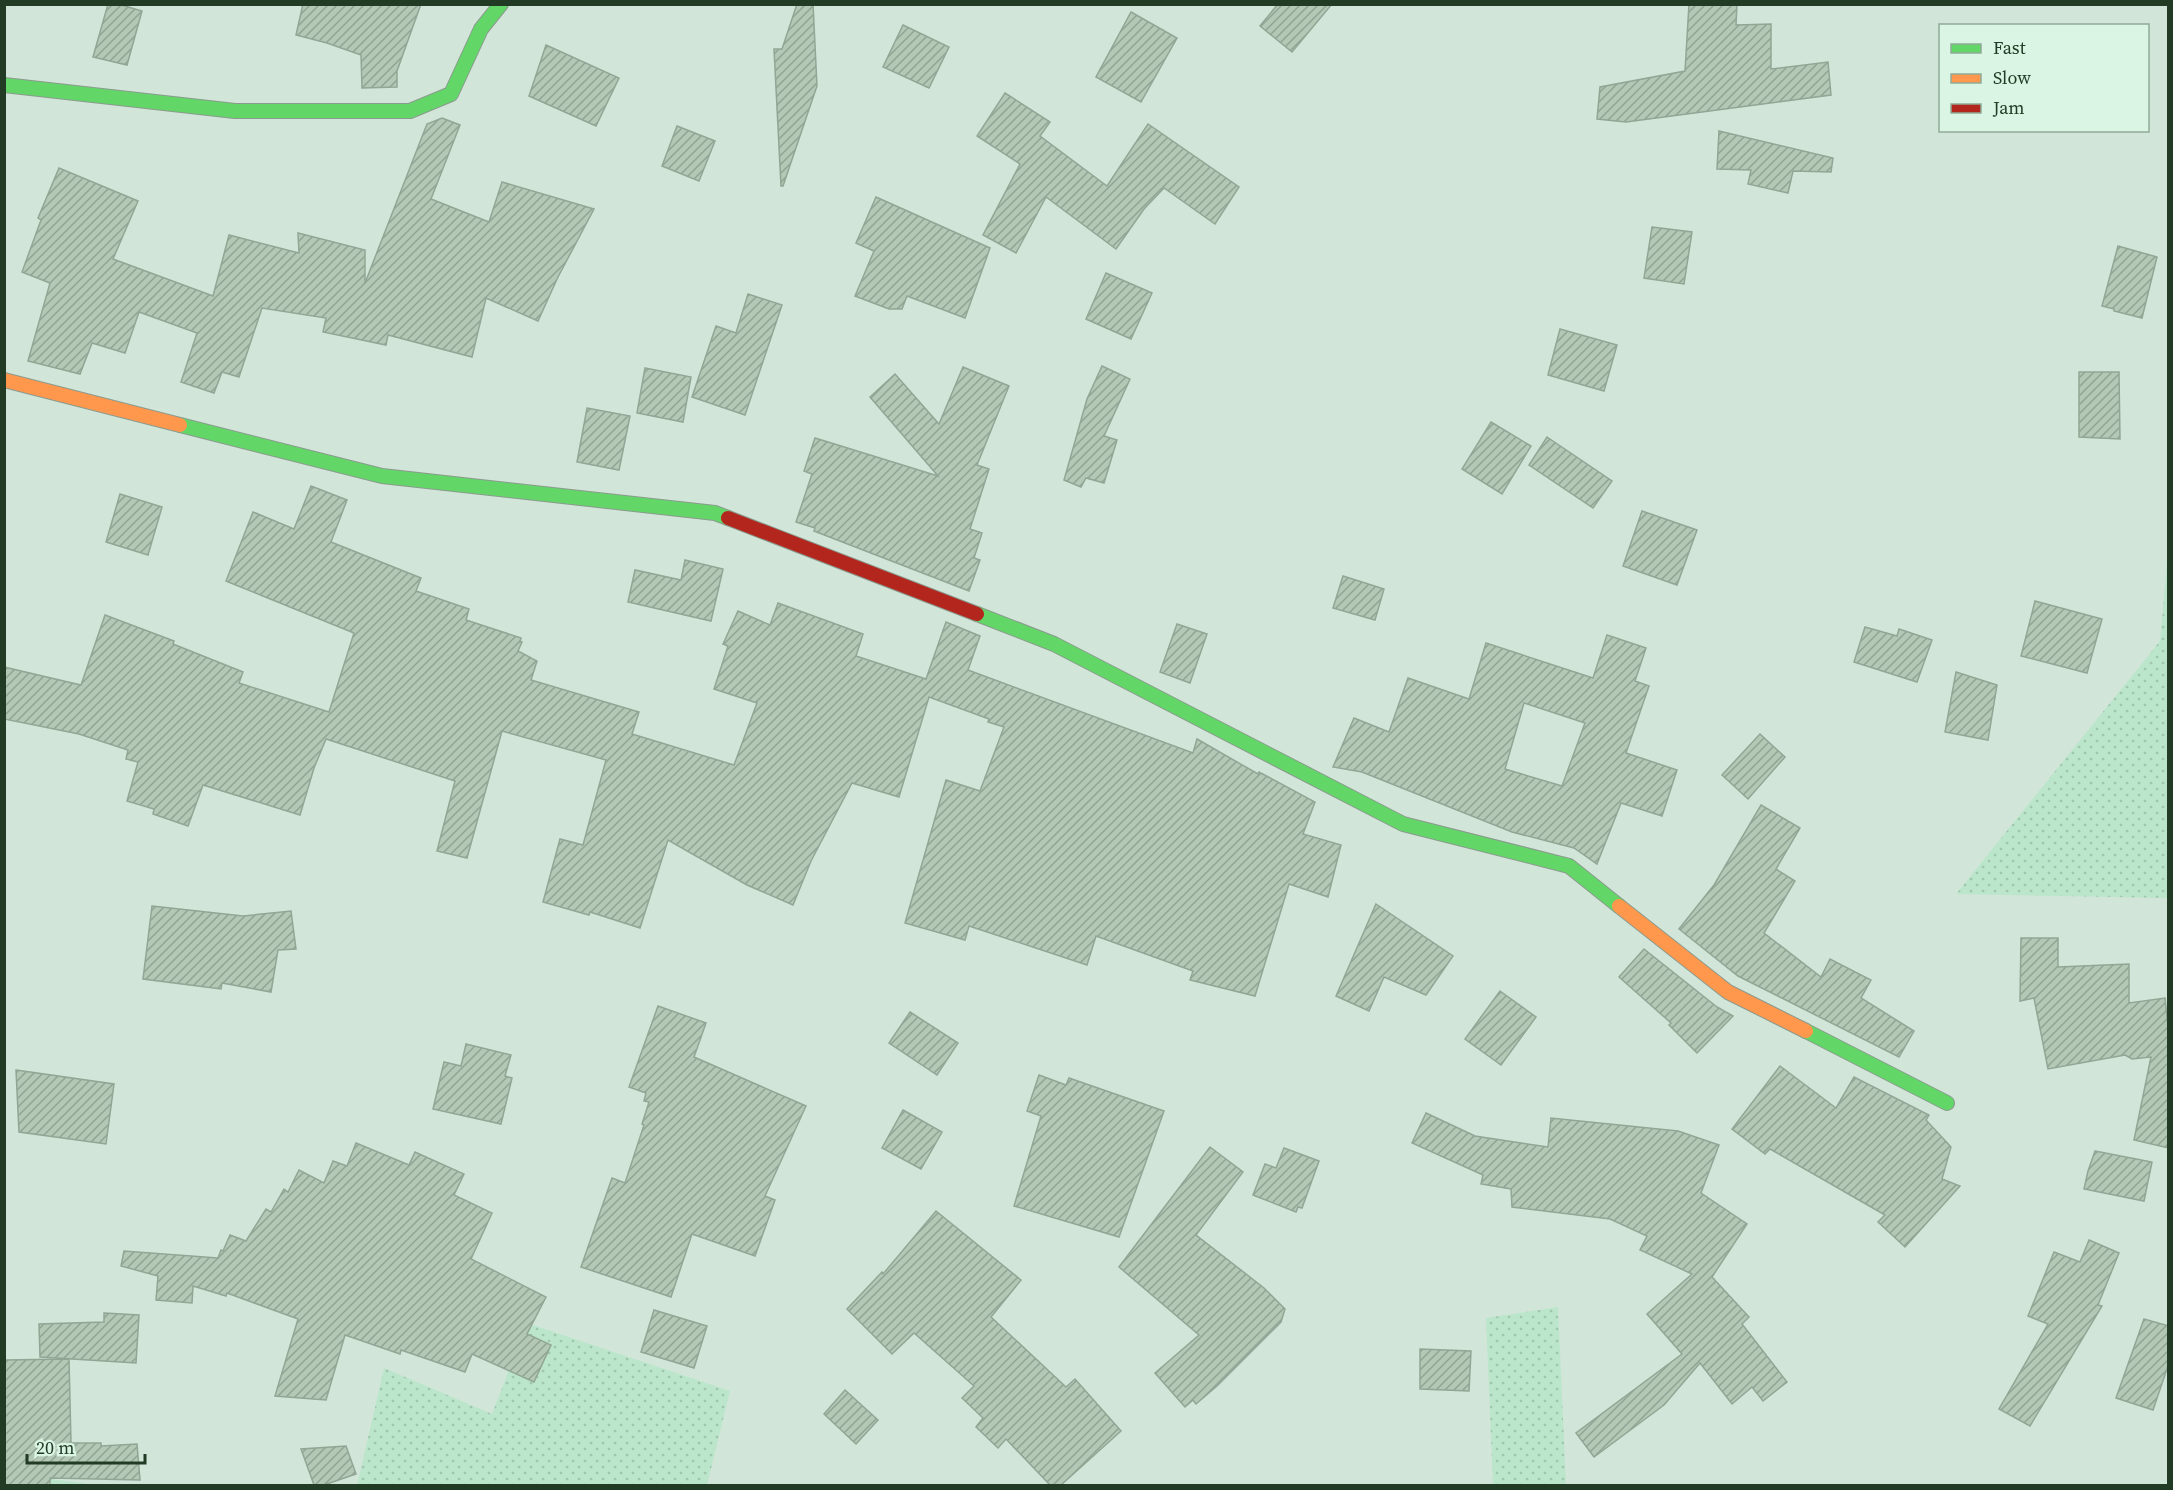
<svg xmlns="http://www.w3.org/2000/svg" width="2173" height="1490" font-family="'Source Serif 4',serif">
	<defs>
		<pattern id="sand-dots" width="8" height="8" patternUnits="userSpaceOnUse" patternTransform="scale(1.5)"><rect width="8" height="8" fill="#bbe6cb"/><path d="M2 2h.1M6 6h.1" fill="none" stroke="#a0c6ae" stroke-width="1.8" stroke-linecap="round"/></pattern>
		<pattern id="building-hatch" width="6" height="6" patternUnits="userSpaceOnUse" patternTransform="scale(1.5)"><rect width="6" height="6" fill="#b3c9b6"/><path d="M-1 1l2-2M0 6l6-6M5 7l2-2" fill="none" stroke="#91a494"/></pattern>
	</defs>
	<rect width="100%" height="100%" fill="#d2e5d9"/>
	<!-- sand -->
	<g fill="url(#sand-dots)">
		<polygon points="2168,554 2168,898 1956,894 2160,641"/>
		<polygon points="1558,1307 1566,1485 1493,1485 1486,1318"/>
		<polygon points="527,1323 730,1391 707,1485 357,1486 384,1368 492,1414"/>
		<polygon points="5,1473 96,1485 5,1485"/>
	</g>
	<!-- building -->
	<g fill="url(#building-hatch)" stroke="#91a694" stroke-width="1.5" fill-rule="evenodd">
		<polygon points="108,4 118,4 142,11 127,65 93,57"/>
		<polygon points="303,4 421,4 397,71 397,87 362,88 361,55 327,43 296,35"/>
		<polygon points="797,4 813,4 817,86 783,186 781,186 774,49 782,49"/>
		<polygon points="1278,4 1332,4 1292,52 1260,26"/>
		<polygon points="1689,4 1737,4 1736,25 1771,24 1771,69 1828,62 1831,95 1626,122 1597,119 1600,87 1685,71"/>
		<polygon points="1131,12 1177,38 1141,102 1096,77"/>
		<polygon points="903,25 949,47 929,88 883,67"/>
		<polygon points="546,45 619,78 596,126 529,96"/>
		<polygon points="1005,93 1050,122 1040,136 1107,186 1148,124 1239,187 1215,224 1164,188 1144,209 1116,249 1046,197 1016,253 983,235 1020,164 977,136"/>
		<polygon points="442,118 460,125 431,199 489,222 502,182 594,209 558,277 538,321 486,298 472,357 388,335 386,345 323,332 326,318 262,308 239,377 222,372 214,393 181,382 197,333 139,312 125,353 92,343 80,374 28,361 50,283 22,272 41,220 38,218 59,168 138,201 113,259 213,296 229,235 299,253 298,233 365,250 365,283 427,124"/>
		<polygon points="677,126 715,141 699,181 662,166"/>
		<polygon points="1719,131 1833,158 1831,172 1793,171 1788,193 1748,184 1751,170 1717,169"/>
		<polygon points="876,197 990,248 965,318 907,296 902,309 889,309 855,296 874,251 856,243"/>
		<polygon points="1652,227 1692,232 1684,284 1644,278"/>
		<polygon points="2118,246 2157,257 2142,318 2114,311 2114,309 2102,306"/>
		<polygon points="1106,273 1152,293 1131,339 1086,319"/>
		<polygon points="748,294 782,305 745,415 692,397 716,326 736,333"/>
		<polygon points="1560,329 1617,345 1604,391 1548,375"/>
		<polygon points="1102,366 1130,379 1104,436 1117,440 1104,483 1086,478 1081,487 1064,480 1087,399"/>
		<polygon points="963,367 1009,386 977,465 989,469 970,529 982,533 974,558 980,560 969,591 814,531 815,528 796,522 812,474 804,471 815,438 938,476 870,397 895,374 939,424"/>
		<polygon points="645,368 691,377 683,422 637,413"/>
		<polygon points="2079,372 2119,372 2120,439 2079,437"/>
		<polygon points="587,408 630,416 619,470 577,462"/>
		<polygon points="1491,422 1531,446 1502,494 1462,469"/>
		<polygon points="1547,437 1612,481 1593,508 1529,465"/>
		<polygon points="311,486 347,500 331,542 421,578 416,591 469,609 466,620 521,638 520,642 522,642 518,651 537,661 531,680 639,712 632,734 734,765 757,703 714,689 728,646 723,644 738,611 770,625 778,603 863,634 856,656 926,679 946,622 980,636 968,670 1193,753 1197,739 1258,774 1259,772 1315,802 1303,834 1341,845 1328,897 1289,884 1255,996 1190,980 1193,971 1096,936 1087,965 969,926 965,940 905,923 946,780 980,791 1004,727 988,722 989,719 929,697 899,797 852,783 811,861 793,905 747,885 668,840 640,928 590,912 589,915 543,902 560,839 583,845 606,760 502,731 467,858 437,851 455,781 326,739 314,768 300,815 203,785 188,826 153,814 154,809 127,801 138,762 126,759 128,750 79,734 4,719 4,667 81,685 105,615 174,641 173,644 243,672 239,683 329,712 354,633 226,581 253,512 294,529"/>
		<polygon points="120,494 162,507 148,555 106,542"/>
		<polygon points="1642,511 1697,530 1677,585 1623,566"/>
		<polygon points="685,560 723,569 711,621 628,602 635,570 681,580"/>
		<polygon points="1343,576 1384,589 1375,620 1333,608"/>
		<polygon points="2035,601 2102,619 2087,673 2021,656"/>
		<polygon points="1177,624 1207,634 1190,683 1160,672"/>
		<polygon points="1865,627 1897,636 1899,629 1932,640 1917,682 1854,662"/>
		<path d="M1607,635L1646,648L1635,681L1649,686L1626,753L1677,770L1662,816L1621,803L1597,864L1574,848L1512,832L1362,772L1333,767L1354,718L1389,732L1408,678L1469,699L1486,643L1593,678ZM1524,703L1585,723L1562,786L1505,769Z"/>
		<polygon points="1956,672 1997,685 1988,740 1945,732"/>
		<polygon points="1760,734 1785,757 1748,799 1722,775"/>
		<polygon points="1761,805 1800,828 1776,869 1795,881 1764,933 1821,977 1830,959 1871,980 1861,998 1914,1031 1899,1057 1738,976 1679,929 1714,885"/>
		<polygon points="1376,904 1453,956 1426,995 1384,977 1369,1011 1336,996"/>
		<polygon points="152,906 243,916 291,911 296,949 278,950 271,992 222,983 221,989 143,979"/>
		<polygon points="2021,938 2058,938 2058,967 2129,964 2129,1003 2165,998 2169,1035 2169,1148 2134,1140 2151,1057 2132,1059 2125,1055 2048,1069 2034,998 2020,1001"/>
		<polygon points="1644,949 1717,1007 1733,1016 1697,1053 1669,1025 1671,1023 1619,977"/>
		<polygon points="1500,991 1536,1017 1501,1065 1465,1039"/>
		<polygon points="658,1006 706,1023 694,1057 806,1106 765,1196 775,1200 755,1256 692,1234 671,1297 581,1267 612,1178 625,1183 644,1125 642,1124 649,1102 644,1101 646,1093 629,1087"/>
		<polygon points="910,1012 958,1043 937,1075 889,1043"/>
		<polygon points="466,1044 511,1055 505,1076 512,1078 501,1124 433,1109 444,1062 461,1066"/>
		<polygon points="1780,1066 1836,1108 1854,1077 1929,1115 1926,1120 1951,1147 1942,1179 1960,1186 1905,1247 1878,1222 1885,1215 1770,1149 1765,1154 1732,1129"/>
		<polygon points="16,1070 114,1084 106,1144 19,1132"/>
		<polygon points="1039,1075 1066,1085 1069,1078 1164,1111 1119,1237 1014,1206 1041,1116 1027,1111"/>
		<polygon points="903,1110 942,1132 921,1169 882,1148"/>
		<polygon points="1426,1113 1475,1136 1548,1147 1551,1118 1678,1131 1719,1145 1701,1193 1747,1224 1712,1277 1749,1317 1742,1324 1787,1382 1763,1401 1752,1387 1732,1404 1700,1363 1664,1405 1594,1457 1576,1433 1682,1354 1647,1314 1692,1274 1640,1250 1647,1236 1610,1219 1512,1207 1511,1189 1481,1184 1483,1175 1412,1143"/>
		<polygon points="356,1143 409,1165 415,1152 464,1174 454,1195 492,1213 471,1259 546,1297 527,1334 551,1345 534,1382 472,1354 465,1372 401,1350 400,1354 345,1335 326,1400 275,1396 298,1319 227,1293 226,1296 193,1286 192,1303 156,1300 158,1276 121,1266 124,1251 218,1258 221,1250 223,1251 230,1235 246,1241 266,1209 271,1212 284,1189 288,1192 299,1170 324,1183 333,1161 347,1166"/>
		<polygon points="1210,1147 1243,1172 1196,1235 1264,1288 1285,1309 1281,1322 1217,1386 1196,1404 1193,1400 1185,1407 1155,1373 1199,1335 1119,1267"/>
		<polygon points="1284,1148 1319,1161 1302,1208 1298,1207 1296,1212 1253,1195 1265,1164 1276,1168"/>
		<polygon points="2095,1151 2152,1162 2144,1201 2084,1189 2088,1171"/>
		<polygon points="936,1211 1021,1280 991,1317 1066,1387 1075,1379 1121,1431 1061,1485 1050,1485 1006,1439 998,1448 976,1427 983,1418 962,1398 974,1386 914,1333 892,1354 847,1309 882,1272 883,1274"/>
		<polygon points="2089,1240 2119,1253 2098,1305 2102,1306 2030,1426 1999,1409 2048,1324 2028,1316 2054,1252 2080,1262"/>
		<polygon points="654,1310 707,1326 694,1368 641,1352"/>
		<polygon points="104,1313 139,1315 136,1363 40,1357 39,1324 104,1322"/>
		<polygon points="2144,1319 2169,1326 2169,1363 2153,1410 2116,1398"/>
		<polygon points="1420,1349 1471,1351 1469,1391 1420,1389"/>
		<polygon points="69,1359 71,1443 101,1443 101,1446 137,1444 140,1480 50,1478 50,1485 4,1485 4,1360"/>
		<polygon points="845,1390 878,1420 856,1444 824,1414"/>
		<polygon points="346,1446 356,1474 324,1485 314,1485 301,1449"/>
	</g>
	<g fill="none" stroke-linecap="round" stroke-linejoin="round">
		<defs>
			<g id="fast">
				<polyline points="4,85 235,111 410,111 451,94 481,29 501,4"/>
				<polyline points="180,425 382,476 715,513 728,518"/>
				<polyline points="977,614 1054,644 1403,824 1569,866 1619,906"/>
				<polyline points="1806,1031 1947,1103"/>
			</g>
			<g id="slow">
				<polyline points="4,380 180,425"/>
				<polyline points="1619,906 1728,992 1806,1031"/>
			</g>
			<polyline id="jam" points="728,518 977,614"/>
		</defs>
		<!-- fast casing -->
		<use href="#fast" stroke="#8a9b8e" stroke-width="16"/>
		<!-- slow casing -->
		<use href="#slow" stroke="#8a9b8e" stroke-width="16"/>
		<!-- jam casing -->
		<use href="#jam" stroke="#8a9b8e" stroke-width="16"/>
		<!-- fast -->
		<use href="#fast" stroke="#63d668" stroke-width="14"/>
		<!-- slow -->
		<use href="#slow" stroke="#ff974d" stroke-width="14"/>
		<!-- jam -->
		<use href="#jam" stroke="#b3261e" stroke-width="14"/>
	</g>
	<!-- border -->
	<rect width="2173" height="1490" fill="none" stroke="#223b25" stroke-width="12"/>
	<!-- legend -->
	<rect x="1939" y="24" width="210" height="108" fill="#daf5e3" stroke="#90ab97" stroke-width="1.5"/>
	<rect x="1951" y="44" width="30" height="9" fill="#63d668" stroke="#90ab97" stroke-width="1.5"/>
	<text x="1993" y="54" font-size="18" fill="#223b25">Fast</text>
	<rect x="1951" y="74" width="30" height="9" fill="#ff974d" stroke="#90ab97" stroke-width="1.5"/>
	<text x="1993" y="84" font-size="18" fill="#223b25">Slow</text>
	<rect x="1951" y="104" width="30" height="9" fill="#b3261e" stroke="#90ab97" stroke-width="1.5"/>
	<text x="1993" y="114" font-size="18" fill="#223b25">Jam</text>
	<!-- scale -->
	<path d="M27 1454v9h118v-9" fill="none" stroke="#223b25" stroke-width="3"/>
	<text x="36" y="1454" font-size="18" fill="#223b25" stroke="#daf5e3" stroke-width="4.5" paint-order="stroke">20 m</text>
</svg>
